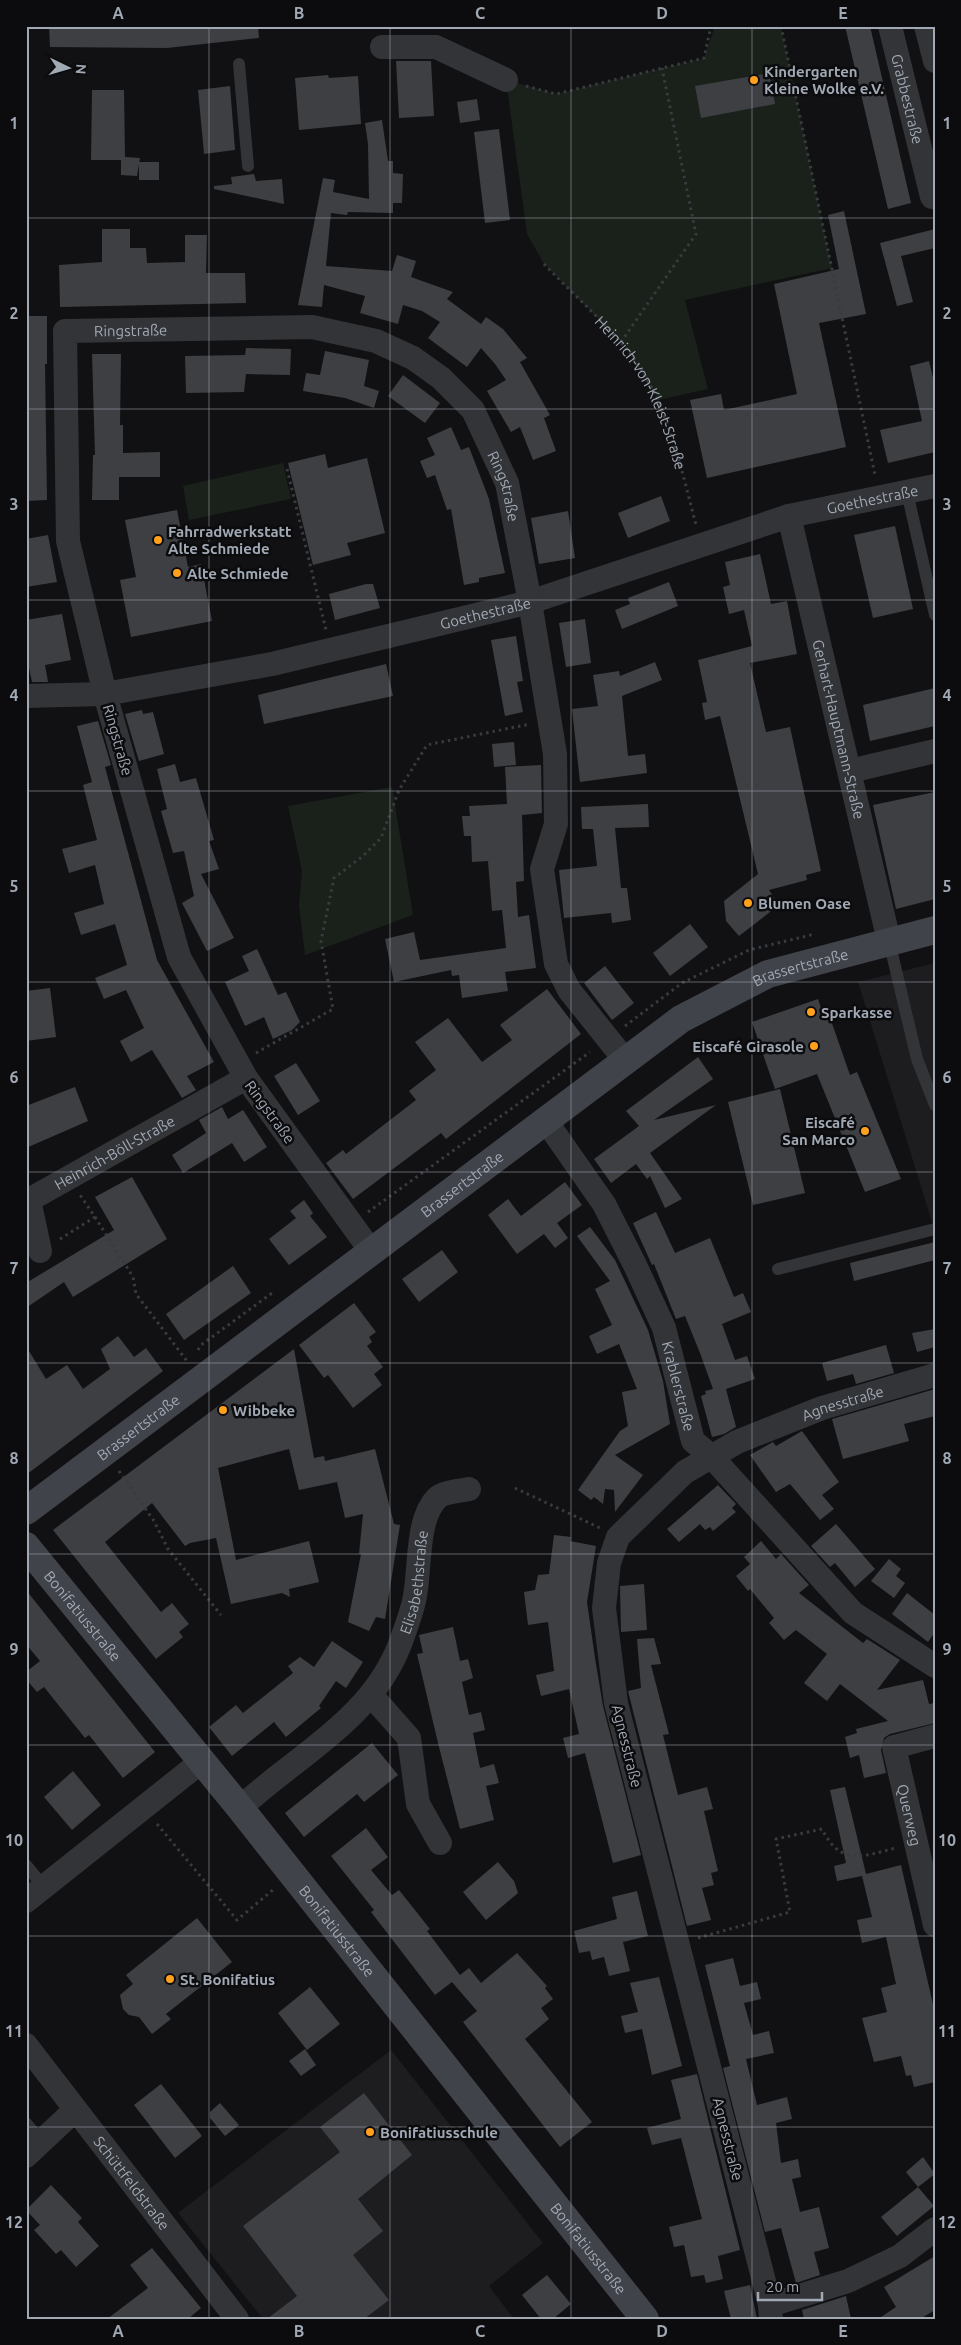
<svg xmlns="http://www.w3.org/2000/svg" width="961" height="2345" font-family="Ubuntu,sans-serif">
	<rect width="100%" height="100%" fill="#111113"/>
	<!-- built -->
	<g fill="#1d1d20">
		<polygon points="935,963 935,1232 858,982"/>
		<polygon points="391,2050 543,2243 489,2286 514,2319 263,2319 178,2213"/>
	</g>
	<!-- green -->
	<g fill="#19211a">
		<polygon points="715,26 781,26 832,268 685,300 708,389 658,400 625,346 544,264 527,234 506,80 556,94 704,58"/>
		<polygon points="283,463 291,499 189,520 183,486"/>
		<polygon points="392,787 413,915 305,955 299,905 302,871 288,806"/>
	</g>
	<!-- building -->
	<g fill="#3d3f43">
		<polygon points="49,26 171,26 171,29 196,26 258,26 259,38 167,48 50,47"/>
		<polygon points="845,26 870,26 911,203 888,209"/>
		<polygon points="396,61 431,61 434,116 399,118"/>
		<polygon points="769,73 775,104 701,118 695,86"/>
		<polygon points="328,75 329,78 358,76 361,124 299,130 295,78"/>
		<polygon points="230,86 235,150 204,154 198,90"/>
		<polygon points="92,90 124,90 125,157 140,158 137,176 121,175 121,160 91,160"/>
		<polygon points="477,99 480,120 460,123 457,102"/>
		<polygon points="382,120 388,161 393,161 393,173 403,174 402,203 393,203 393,213 348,212 347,215 331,213 326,266 392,271 397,255 416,261 411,277 453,292 447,299 481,324 486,317 503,329 527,358 520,362 550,415 544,418 556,451 533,460 520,427 511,432 487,391 506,380 495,364 481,348 467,367 428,338 440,322 422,311 403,305 398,324 360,313 365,296 324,285 322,307 298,305 323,178 335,180 333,192 369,199 368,144 365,123"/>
		<polygon points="499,129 510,220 485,223 474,132"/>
		<rect x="139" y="162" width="20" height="18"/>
		<polygon points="254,174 256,181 282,179 284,204 214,189 214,186 232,184 231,177"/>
		<polygon points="844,211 866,314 819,323 846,447 707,478 690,400 721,394 724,410 797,394 774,284 839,269 828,215"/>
		<polygon points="102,229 130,229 130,248 146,248 147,263 185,262 185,235 207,235 206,273 245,273 246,303 60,307 59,265 102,262"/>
		<polygon points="935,229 935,248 901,256 913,302 897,306 880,243"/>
		<polygon points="26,316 47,316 47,364 45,364 47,500 26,501"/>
		<polygon points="246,348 291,349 290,375 246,374 244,392 186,393 185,356 245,355"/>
		<polygon points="325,351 369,360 364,386 379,391 374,408 345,398 303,391 306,373 320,375"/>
		<polygon points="92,354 121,354 120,425 123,425 123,453 160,452 160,477 119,477 119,500 92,500 93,455 95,455"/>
		<polygon points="929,361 935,386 935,452 888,463 880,430 922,421 910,366"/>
		<polygon points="403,375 440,403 425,423 388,396"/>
		<polygon points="451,427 461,450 469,447 489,499 505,573 479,578 479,582 464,585 451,509 447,510 435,475 427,478 420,461 435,455 427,438"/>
		<polygon points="325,454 328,468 367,458 385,533 347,543 351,555 313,565 288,463"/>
		<polygon points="661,496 670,521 628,538 618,513"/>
		<polygon points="177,510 188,567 201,564 212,621 131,637 120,580 136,577 125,520"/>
		<polygon points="568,511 575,558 539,564 531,518"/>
		<polygon points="895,526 913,609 873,618 854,535"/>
		<polygon points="48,535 57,582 26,587 26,539"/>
		<polygon points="760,554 771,604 787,601 797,654 750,663 766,732 790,727 821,871 806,875 807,880 769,890 779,905 739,936 726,921 724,901 758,874 720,716 705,720 702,703 707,702 698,660 752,646 744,610 729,614 723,587 730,585 725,562"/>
		<polygon points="669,582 678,606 622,629 615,610 630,604 628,598"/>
		<polygon points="366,584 373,584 380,608 335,620 329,594"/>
		<polygon points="62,614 71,660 45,665 48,682 32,682 26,654 26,620"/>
		<polygon points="585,619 591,663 566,667 559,623"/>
		<polygon points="516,636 523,681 517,682 523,712 505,716 491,640"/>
		<polygon points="655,662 662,680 622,696 628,756 645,754 647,773 580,782 572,709 598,706 593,675 619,671 620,676"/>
		<polygon points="386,664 393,696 264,724 258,695"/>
		<polygon points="935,688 935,726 870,741 863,705"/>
		<polygon points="142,710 143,714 153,712 164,754 139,761 125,714"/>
		<polygon points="98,721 111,765 105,767 157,960 214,1062 187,1076 196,1090 182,1098 152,1050 131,1062 120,1041 144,1028 126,990 104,999 95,978 127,965 115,924 81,935 74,913 104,904 95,865 69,873 62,849 97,840 83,785 92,782 77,726"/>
		<polygon points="514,742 516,765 494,767 492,744"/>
		<polygon points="175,764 180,782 196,778 214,840 209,841 219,869 201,874 234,938 207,951 182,903 194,896 184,851 173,853 161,811 167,809 157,769"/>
		<polygon points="541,765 542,813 522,815 524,881 516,882 518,917 529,915 536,968 505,972 508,991 462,998 459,975 452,976 451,970 394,982 385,939 414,932 420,960 506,948 502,910 492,911 488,861 472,862 471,836 464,836 462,816 470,816 469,806 507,804 505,767"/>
		<polygon points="935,792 935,899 896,909 873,805"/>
		<polygon points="648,804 649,827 615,828 621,888 627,888 631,920 612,923 611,913 564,918 559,870 597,866 593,829 582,829 581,807"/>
		<polygon points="690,924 708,947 670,976 653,953"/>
		<polygon points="257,949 278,995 286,992 300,1022 292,1030 273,1039 264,1017 245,1026 225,982 249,971 242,956"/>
		<polygon points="605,966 634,1003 612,1020 584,983"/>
		<polygon points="50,988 56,1037 26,1041 26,991"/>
		<polygon points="547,989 581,1034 446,1139 441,1133 353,1199 326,1163 343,1150 346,1154 416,1100 409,1091 436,1070 415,1042 448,1018 482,1062 512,1040 500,1025"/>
		<polygon points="818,999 822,1011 827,1009 850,1075 857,1072 901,1179 865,1192 817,1074 775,1089 752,1022"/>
		<polygon points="698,1057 713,1079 654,1120 716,1105 650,1153 682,1199 665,1208 650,1176 647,1179 636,1164 611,1183 594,1159 639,1126 626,1111"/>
		<polygon points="296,1063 320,1101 298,1115 274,1076"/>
		<polygon points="75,1087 88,1121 26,1148 26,1106"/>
		<polygon points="780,1089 805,1193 753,1205 728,1102"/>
		<polygon points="222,1107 228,1119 243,1110 267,1147 244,1162 232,1143 183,1173 172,1155 206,1133 199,1120"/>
		<polygon points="132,1177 167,1239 73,1297 64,1282 26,1308 26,1283 114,1230 95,1197"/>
		<polygon points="565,1182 582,1205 557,1223 568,1238 555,1248 544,1234 517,1254 488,1215 508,1199 521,1216"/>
		<polygon points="304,1200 313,1213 310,1216 327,1237 289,1265 269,1239 296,1218 290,1211"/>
		<polygon points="656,1212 675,1253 710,1238 734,1297 743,1293 751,1312 722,1324 735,1360 747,1356 755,1379 726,1389 736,1427 724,1434 712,1437 701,1396 706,1394 705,1391 713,1389 700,1353 685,1316 676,1319 654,1264 652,1265 633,1223"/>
		<polygon points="590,1227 615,1260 648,1330 663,1381 670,1424 615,1455 643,1475 615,1512 614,1490 605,1489 603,1504 594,1497 591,1500 578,1490 620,1431 628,1426 622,1392 637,1389 619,1344 597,1354 589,1336 612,1325 595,1289 610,1281 577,1236"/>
		<polygon points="935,1242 935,1260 854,1281 850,1263"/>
		<polygon points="442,1250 458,1272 419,1302 402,1279"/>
		<polygon points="233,1266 251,1293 184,1340 166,1314"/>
		<polygon points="354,1303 376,1332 369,1337 372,1342 367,1346 383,1367 374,1374 382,1385 353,1408 328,1375 324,1378 299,1345"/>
		<polygon points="935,1329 935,1347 917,1352 912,1333"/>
		<polygon points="118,1336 134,1357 146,1348 163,1371 26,1475 26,1346 46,1379 67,1365 83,1389 110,1369 101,1349"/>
		<polygon points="886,1345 894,1373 856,1384 853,1374 827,1381 822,1363"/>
		<polygon points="294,1349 314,1458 324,1456 325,1461 375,1449 394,1524 400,1525 385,1619 376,1617 369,1631 348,1622 361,1554 359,1554 363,1514 345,1518 337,1482 299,1490 289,1449 218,1468 236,1560 309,1541 319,1582 289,1589 290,1597 282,1593 231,1604 216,1538 190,1543 185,1546 152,1503 105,1542 161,1612 172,1603 189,1624 179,1632 183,1637 156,1659 53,1530"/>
		<polygon points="935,1389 935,1416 904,1424 909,1441 843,1459 832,1419"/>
		<polygon points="802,1431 839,1482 822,1495 834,1509 820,1520 790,1484 776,1492 750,1455 773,1442 776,1446"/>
		<polygon points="718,1485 736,1504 732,1508 736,1512 713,1531 710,1527 705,1530 700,1524 679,1542 667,1529"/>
		<polygon points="836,1524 875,1569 855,1587 835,1563 830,1567 811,1546"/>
		<polygon points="554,1535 571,1537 570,1541 596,1546 587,1602 595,1658 603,1706 641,1855 613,1863 585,1753 568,1758 563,1738 579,1734 569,1689 541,1696 536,1675 554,1671 548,1622 528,1625 524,1592 535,1590 538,1575 549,1574"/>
		<polygon points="761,1541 776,1559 781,1554 809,1585 799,1593 863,1643 867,1639 900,1660 877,1690 923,1680 929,1704 935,1703 935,1723 890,1734 884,1738 881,1750 886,1773 864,1778 859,1755 850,1758 845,1737 857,1733 856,1729 888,1721 840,1684 827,1701 804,1683 827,1654 796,1630 784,1640 769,1623 774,1618 750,1589 748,1591 736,1576 750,1564 744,1557"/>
		<polygon points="889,1559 901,1569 896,1576 905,1583 894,1598 871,1581"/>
		<polygon points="644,1584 647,1630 621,1632 620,1586"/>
		<polygon points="26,1590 155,1752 123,1778 89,1735 85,1738 44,1687 37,1692 26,1679 26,1672 40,1661 26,1644"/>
		<polygon points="907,1593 935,1615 935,1632 928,1642 892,1614"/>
		<polygon points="453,1627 460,1661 468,1659 473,1678 462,1682 469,1715 481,1712 485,1730 473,1733 480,1768 494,1764 499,1783 486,1786 494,1820 460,1829 438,1743 417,1654 423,1653 419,1635"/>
		<polygon points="654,1638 661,1664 651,1665 669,1734 663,1735 678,1795 707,1787 713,1809 704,1811 718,1871 711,1873 714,1885 702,1888 711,1920 687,1926 628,1691 641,1688 637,1639"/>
		<polygon points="332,1641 363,1662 346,1688 336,1681 319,1706 321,1708 286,1737 274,1722 232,1756 209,1727 236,1705 243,1713 293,1673 288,1666 300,1657 314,1667"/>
		<polygon points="372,1743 398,1775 364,1802 357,1794 304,1837 285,1813"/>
		<polygon points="73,1771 101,1805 72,1830 44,1797"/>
		<polygon points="845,1787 866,1874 901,1865 935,2013 935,2082 914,2087 911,2075 906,2076 901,2056 874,2062 862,2018 887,2012 881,1988 896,1984 886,1937 862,1943 857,1920 872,1917 862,1876 837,1881 834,1866 846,1863 830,1790"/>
		<polygon points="366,1828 388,1857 371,1870 392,1895 399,1890 430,1929 427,1931 460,1975 469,1968 481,1983 517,1953 547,1986 545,1988 553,1999 541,2008 549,2019 525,2039 592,2122 560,2147 463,2022 477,2011 452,1982 435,1995 371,1912 374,1910 331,1856"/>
		<polygon points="498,1862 514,1881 518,1893 486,1920 463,1892"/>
		<polygon points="637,1891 648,1936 623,1942 630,1971 609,1976 604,1957 592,1960 590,1951 579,1953 574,1931 617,1919 612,1897"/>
		<polygon points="197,1918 232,1962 166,2014 171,2019 152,2034 139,2017 129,2015 123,2009 120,1995 133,1984 126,1975"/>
		<polygon points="733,1958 740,1986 757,1982 761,1999 744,2003 753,2035 769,2031 774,2053 746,2059 757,2105 787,2097 792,2119 776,2123 781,2163 798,2159 801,2177 792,2179 800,2212 819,2207 829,2248 814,2252 820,2275 796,2283 781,2228 765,2232 723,2068 730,2066 705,1965"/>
		<polygon points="659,1977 682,2066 652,2075 642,2029 625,2033 621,2016 638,2012 630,1983"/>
		<polygon points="310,1987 340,2024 307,2050 278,2013"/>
		<polygon points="305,2049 316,2065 301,2076 289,2061"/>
		<polygon points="697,2074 740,2250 718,2256 723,2279 706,2283 704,2275 691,2277 684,2245 674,2247 669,2227 702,2219 681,2138 652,2145 647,2128 681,2119 671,2080"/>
		<polygon points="161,2084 202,2136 175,2158 134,2105"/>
		<polygon points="364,2093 412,2155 358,2199 383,2231 353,2255 389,2300 364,2319 267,2319 297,2296 243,2226 340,2152 320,2127"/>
		<polygon points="220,2103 239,2125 225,2136 210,2118 210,2112"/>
		<polygon points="923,2157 935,2174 918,2187 906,2172"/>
		<polygon points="51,2185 82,2218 78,2222 99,2246 76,2267 61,2250 56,2254 34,2230 40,2225 26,2210"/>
		<polygon points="918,2187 934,2206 897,2236 881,2217"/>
		<polygon points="152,2248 201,2308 188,2319 107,2319 148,2288 130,2265"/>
		<polygon points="935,2256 935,2310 920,2319 878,2319 896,2307 884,2287"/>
		<polygon points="547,2275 571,2304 553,2319 541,2319 522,2295"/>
		<polygon points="750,2285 757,2319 731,2319 724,2291"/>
		<polygon points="846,2296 851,2319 804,2319 802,2310"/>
	</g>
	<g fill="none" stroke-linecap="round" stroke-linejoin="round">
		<!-- path -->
		<g stroke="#383b3f" stroke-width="3" stroke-dasharray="2.5 4" stroke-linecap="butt">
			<polyline points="781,26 875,475"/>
			<polyline points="526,86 556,94 704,58 711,26"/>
			<path id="s1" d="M544,264C570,291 599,317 624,346C666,395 680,464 696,525"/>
			<polyline points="621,342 696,234 662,68"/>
			<polyline points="287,469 326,630"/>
			<polyline points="625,1026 682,983 749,950 815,934"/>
			<polyline points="256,1053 333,1009 321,941 334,878 363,856 381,838 399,790 427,745 530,724"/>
			<polyline points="368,1212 590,1052"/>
			<polyline points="95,1217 133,1277 136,1294 187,1361"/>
			<polyline points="60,1239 95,1217 80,1195"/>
			<polyline points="198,1350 201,1345 272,1293"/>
			<polyline points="119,1471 154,1521 168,1549 221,1615"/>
			<polyline points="515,1488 600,1528"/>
			<polyline points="157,1824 237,1920 274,1889"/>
			<path d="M698,1938L790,1912L776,1839L822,1829C841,1867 863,1856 896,1848"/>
		</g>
		<!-- lane -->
		<g stroke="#323438" stroke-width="12">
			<polyline points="239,64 248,166"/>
			<polyline points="907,492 935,615"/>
			<polyline points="889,941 917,1059 935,1105"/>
			<polyline points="778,1269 935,1229"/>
			<polyline points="26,1865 44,1887"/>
			<polyline points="26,2123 42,2142"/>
		</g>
		<!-- street -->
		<g stroke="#323438" stroke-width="24">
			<path id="s2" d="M890,26L932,197H935"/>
			<polyline points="926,26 935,61"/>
			<polyline points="382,47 436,47 506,80"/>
			<path id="s3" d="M789,516L889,941"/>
			<path id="s4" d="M26,696L105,694L272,664L530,602L789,516L935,486"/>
			<polyline points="850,771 935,751"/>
			<path id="s5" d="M546,1121L604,1204L635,1265L664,1328L693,1441L711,1456L853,1613L935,1666"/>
			<path id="s6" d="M40,1251L29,1200L246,1078"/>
			<path id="s7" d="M371,1251L246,1078L179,957L105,694L68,541L65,331L312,327L376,341L413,358L441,378L473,410L507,483L530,602L555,754L556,824L542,869L556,964L569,990L625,1060"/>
			<polyline points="371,1695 409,1738 418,1804 440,1843"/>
			<path id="s8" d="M935,1736L894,1747L935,1925"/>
			<path id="s9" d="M240,1808C296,1756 371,1720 400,1644C405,1630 411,1615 414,1601C421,1572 415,1520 437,1498C443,1492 460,1491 469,1489"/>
			<polyline points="26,1901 202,1761"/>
			<path id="s10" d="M26,2045L237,2319"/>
			<polyline points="26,2156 75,2110"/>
			<path id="s11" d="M770,2305L616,1703L604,1608L609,1563L618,1537L685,1472L737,1442L822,1408L935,1375"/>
			<polyline points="771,2319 770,2305 848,2281 900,2256 935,2229"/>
		</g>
		<!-- secondary -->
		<g stroke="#404349" stroke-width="28">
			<path id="s12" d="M26,1511L681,1019L768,974L935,930"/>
			<path id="s13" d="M26,1546L240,1808L645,2319"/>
		</g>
	</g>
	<!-- grid -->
	<path fill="none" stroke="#a1a9b5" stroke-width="1" stroke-opacity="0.55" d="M209,26V2319M390,26V2319M571,26V2319M752,26V2319M26,218H935M26,409H935M26,600H935M26,791H935M26,982H935M26,1172H935M26,1363H935M26,1554H935M26,1745H935M26,1936H935M26,2127H935"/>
	<!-- markers -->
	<g fill="#ffa11d" stroke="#0c0c0e" stroke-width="2">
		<circle cx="754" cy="80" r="5"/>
		<circle cx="158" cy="540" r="5"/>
		<circle cx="177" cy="573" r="5"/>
		<circle cx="748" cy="903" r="5"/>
		<circle cx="811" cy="1012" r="5"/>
		<circle cx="814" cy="1046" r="5"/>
		<circle cx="865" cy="1131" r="5"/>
		<circle cx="223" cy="1410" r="5"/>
		<circle cx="170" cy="1979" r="5"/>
		<circle cx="370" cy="2132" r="5"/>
	</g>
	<g text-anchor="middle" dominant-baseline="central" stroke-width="5" stroke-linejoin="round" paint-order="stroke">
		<!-- poi labels -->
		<g font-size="15" font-weight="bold" fill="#a1a9b5" stroke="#0c0c0e" text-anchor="start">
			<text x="764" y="71">Kindergarten<tspan x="764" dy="17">Kleine Wolke e.V.</tspan></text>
			<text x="168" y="531">Fahrradwerkstatt<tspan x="168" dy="17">Alte Schmiede</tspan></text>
			<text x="187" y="573">Alte Schmiede</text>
			<text x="758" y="903">Blumen Oase</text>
			<text x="821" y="1012">Sparkasse</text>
			<text x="804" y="1046" text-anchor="end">Eiscafé Girasole</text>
			<text x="855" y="1122" text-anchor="end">Eiscafé<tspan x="855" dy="17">San Marco</tspan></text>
			<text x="233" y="1410">Wibbeke</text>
			<text x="180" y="1979">St. Bonifatius</text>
			<text x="380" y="2132">Bonifatiusschule</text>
		</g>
		<!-- street labels -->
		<g font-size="15" fill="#a1a9b5" stroke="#0c0c0e">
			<text stroke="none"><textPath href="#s2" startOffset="75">Grabbestraße</textPath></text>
			<text stroke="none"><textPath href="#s7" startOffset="1058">Ringstraße</textPath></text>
			<text stroke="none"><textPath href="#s1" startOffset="164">Heinrich-von-Kleist-Straße</textPath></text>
			<text stroke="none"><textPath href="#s7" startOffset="1508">Ringstraße</textPath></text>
			<text stroke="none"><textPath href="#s4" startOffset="872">Goethestraße</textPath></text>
			<text stroke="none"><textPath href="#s4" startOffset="468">Goethestraße</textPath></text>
			<text stroke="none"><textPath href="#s3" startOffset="219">Gerhart-Hauptmann-Straße</textPath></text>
			<text transform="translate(118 740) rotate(74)">Ringstraße</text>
			<text stroke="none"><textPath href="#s12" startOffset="950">Brassertstraße</textPath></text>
			<text transform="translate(270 1112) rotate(54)">Ringstraße</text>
			<text stroke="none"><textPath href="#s6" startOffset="150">Heinrich-Böll-Straße</textPath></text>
			<text stroke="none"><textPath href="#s12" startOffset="545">Brassertstraße</textPath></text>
			<text stroke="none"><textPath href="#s5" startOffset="299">Krablerstraße</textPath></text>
			<text stroke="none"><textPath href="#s11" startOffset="1056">Agnesstraße</textPath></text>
			<text stroke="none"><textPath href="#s12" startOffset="140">Brassertstraße</textPath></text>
			<text stroke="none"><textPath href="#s9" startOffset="296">Elisabethstraße</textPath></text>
			<text stroke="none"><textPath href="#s13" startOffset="90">Bonifatiusstraße</textPath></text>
			<text transform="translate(627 1746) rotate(76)">Agnesstraße</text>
			<text stroke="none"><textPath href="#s8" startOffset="112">Querweg</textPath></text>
			<text stroke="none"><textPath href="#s13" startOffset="495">Bonifatiusstraße</textPath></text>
			<text transform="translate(728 2139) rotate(76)">Agnesstraße</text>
			<text stroke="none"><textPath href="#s10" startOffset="174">Schüttfeldstraße</textPath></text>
			<text stroke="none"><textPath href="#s13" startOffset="900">Bonifatiusstraße</textPath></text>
		</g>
	</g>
	<!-- border -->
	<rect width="961" height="2345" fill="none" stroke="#0c0c0e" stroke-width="55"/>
	<!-- north arrow -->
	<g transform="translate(68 68) rotate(95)" stroke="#0c0c0e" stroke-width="4" paint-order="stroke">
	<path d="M0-4L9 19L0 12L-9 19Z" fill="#a1a9b5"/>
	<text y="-8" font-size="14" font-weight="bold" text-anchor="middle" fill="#a1a9b5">N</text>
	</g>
	<!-- scale -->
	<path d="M758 2292v8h64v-8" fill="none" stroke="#a1a9b5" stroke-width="2.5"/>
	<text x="766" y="2292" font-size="15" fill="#a1a9b5" stroke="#0c0c0e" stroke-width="4" paint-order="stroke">20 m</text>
	<rect x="28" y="28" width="906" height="2290" fill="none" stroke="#a1a9b5" stroke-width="2"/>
	<g font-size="16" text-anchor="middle" font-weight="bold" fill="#a1a9b5">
		<text x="118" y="19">A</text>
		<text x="299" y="19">B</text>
		<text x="480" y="19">C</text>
		<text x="662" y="19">D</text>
		<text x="843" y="19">E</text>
		<text x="14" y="129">1</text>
		<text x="947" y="129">1</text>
		<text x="14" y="319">2</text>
		<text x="947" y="319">2</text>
		<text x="14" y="510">3</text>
		<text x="947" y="510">3</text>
		<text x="14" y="701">4</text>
		<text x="947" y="701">4</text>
		<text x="14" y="892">5</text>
		<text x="947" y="892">5</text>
		<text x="14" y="1083">6</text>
		<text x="947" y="1083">6</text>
		<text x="14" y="1274">7</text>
		<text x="947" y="1274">7</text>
		<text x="14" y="1464">8</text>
		<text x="947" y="1464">8</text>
		<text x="14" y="1655">9</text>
		<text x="947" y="1655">9</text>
		<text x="14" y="1846">10</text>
		<text x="947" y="1846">10</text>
		<text x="14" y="2037">11</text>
		<text x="947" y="2037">11</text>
		<text x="14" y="2228">12</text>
		<text x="947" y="2228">12</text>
		<text x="118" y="2337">A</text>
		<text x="299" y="2337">B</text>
		<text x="480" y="2337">C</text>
		<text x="662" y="2337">D</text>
		<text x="843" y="2337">E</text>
	</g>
</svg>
